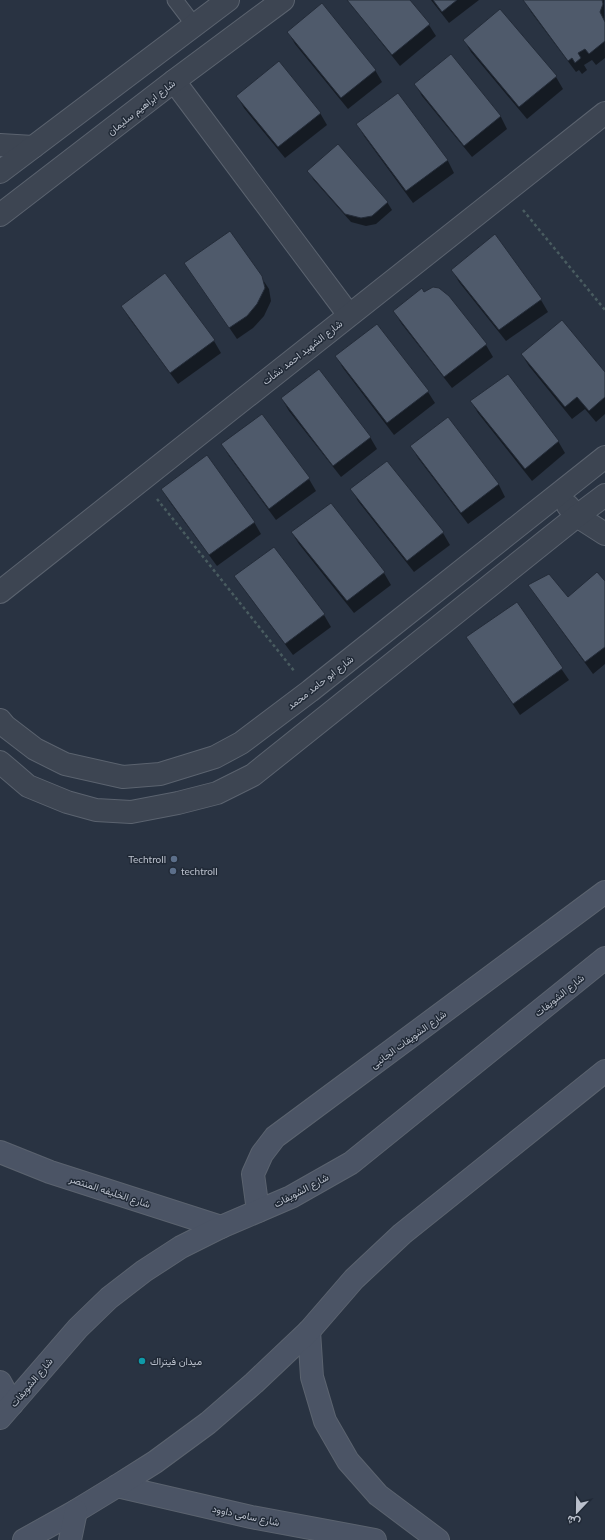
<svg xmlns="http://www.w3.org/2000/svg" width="605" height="1540" font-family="Lato,Vazirmatn,sans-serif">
	<rect width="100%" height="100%" fill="#293342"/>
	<!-- shadow -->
	<g fill="#0007">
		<polygon points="347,0 409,0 429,25 436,36 400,66"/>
		<polygon points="431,0 479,0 449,23"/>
		<polygon points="524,0 604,0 605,58 596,65 592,60 584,65 587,70 582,74 579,70 576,72 531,12"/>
		<polygon points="500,10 556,77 563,89 527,119 471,52 464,40"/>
		<polygon points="288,32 375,70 382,82 348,109 295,44"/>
		<polygon points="451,56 501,117 507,129 472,157 422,96 415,84"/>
		<polygon points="398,94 448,161 454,173 413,203 364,136 357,124"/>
		<polygon points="237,96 320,113 327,125 285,158 244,108"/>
		<polygon points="309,171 387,202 392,210 376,224 366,226 351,222 313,179"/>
		<polygon points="495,236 541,300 548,312 506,341 459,282 452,270"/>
		<polygon points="185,263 261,277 269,289 271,301 264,316 253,328 237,339"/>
		<polygon points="424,294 486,345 493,357 452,388 401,323 394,311"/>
		<polygon points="122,306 214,341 221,353 178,384 129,318"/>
		<polygon points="522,355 605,373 605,414 596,422 585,409 572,419 529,366"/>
		<polygon points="336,356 428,392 435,403 394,435 343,368"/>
		<polygon points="282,399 370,437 377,449 341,477 289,411"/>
		<polygon points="471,401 558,441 565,453 532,481 478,413"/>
		<polygon points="262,415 309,479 316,491 276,520 229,456 222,444"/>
		<polygon points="448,418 499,485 505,497 468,524 418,458 411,446"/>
		<polygon points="162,489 254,522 261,534 217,566 169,501"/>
		<polygon points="352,490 443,533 450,545 414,572 358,501"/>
		<polygon points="331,504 384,573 391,585 354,613 299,544 292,533"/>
		<polygon points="236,577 324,615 331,627 293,655 243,588"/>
		<polygon points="605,582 605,664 593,674 537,597 530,586 568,598"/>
		<polygon points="516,603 569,680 520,715 467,637"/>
	</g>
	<!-- building -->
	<g fill="#4f5a6b" stroke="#242c39">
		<polygon points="347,0 410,0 430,24 392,55"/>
		<polygon points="433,0 457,0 442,12"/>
		<polygon points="523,0 602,0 603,4 600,12 605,22 605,41 589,54 585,49 578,53 581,58 575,63 572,58 568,61"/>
		<polygon points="322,3 376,70 341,98 287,32"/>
		<polygon points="500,9 557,76 519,107 463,40"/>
		<polygon points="451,54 501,116 464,146 414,84"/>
		<polygon points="279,61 321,113 278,147 236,96"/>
		<polygon points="398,93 448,160 406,191 356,124"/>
		<polygon points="338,144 388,202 372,216 361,218 345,214 307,171"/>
		<polygon points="230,231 262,276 265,288 257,304 247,316 229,328 184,263"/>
		<polygon points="495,234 542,299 499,330 451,270"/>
		<polygon points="165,273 215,340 170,373 121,306"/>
		<polygon points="433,287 439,288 449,296 487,344 444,377 393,311 422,288 424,292"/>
		<polygon points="562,320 605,372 605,397 589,411 577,397 565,407 521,354"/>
		<polygon points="377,324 429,391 387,423 335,356"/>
		<polygon points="319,369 371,437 333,466 281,398"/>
		<polygon points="508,374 559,441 525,469 470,401"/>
		<polygon points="262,414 310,478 269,509 221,444"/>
		<polygon points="448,417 499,484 461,513 410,446"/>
		<polygon points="207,455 255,522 209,555 161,489"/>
		<polygon points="387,461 444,532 407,561 350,489"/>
		<polygon points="331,503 385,572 347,601 291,532"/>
		<polygon points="274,547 325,614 285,644 234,576"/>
		<polygon points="597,572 605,581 605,647 585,662 528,585 549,574 568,597"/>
		<polygon points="517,602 563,668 513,704 466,637"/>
	</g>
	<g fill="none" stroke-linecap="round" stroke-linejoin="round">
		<defs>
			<polyline id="lane" points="175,0 194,25"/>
			<g id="street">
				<polyline points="174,81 349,315"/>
				<polyline points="0,145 33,147"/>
				<polyline points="0,172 228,0"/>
				<polyline points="0,215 174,81 283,0"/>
				<polyline points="568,506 577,516 605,534"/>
				<polyline points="0,592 605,113"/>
				<polyline points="0,720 5,726 35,749 65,764 123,777 160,774 215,757 241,743 310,691 605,457"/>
				<polyline points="0,762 28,786 67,802 96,810 131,812 178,803 217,793 253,775 577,516 605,495"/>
			</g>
			<g id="secondary">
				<polyline points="0,1152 50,1172 221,1227"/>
				<polyline points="258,1211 253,1174 262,1154 275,1137 605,892"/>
				<polyline points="309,1331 312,1377 325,1421 348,1461 378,1495 438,1540"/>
				<polyline points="0,1382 12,1404"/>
				<polyline points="0,1418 78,1328 109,1298 144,1271 181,1247 221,1227 291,1197 351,1163 605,958"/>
				<polyline points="117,1486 251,1517 375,1540"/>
				<polyline points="24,1540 76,1511 117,1486 155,1462 208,1423 254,1383 309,1331 354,1279 402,1234 605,1071"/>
				<polyline points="70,1540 76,1511"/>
			</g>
		</defs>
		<!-- lane casing -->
		<use href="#lane" stroke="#5b636f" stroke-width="17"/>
		<!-- street casing -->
		<use href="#street" stroke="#5b636f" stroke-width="24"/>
		<!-- secondary casing -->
		<use href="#secondary" stroke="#5b636f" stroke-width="24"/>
		<!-- path -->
		<g stroke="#495c60" stroke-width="2.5" stroke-dasharray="3 3" stroke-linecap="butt">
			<polyline points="523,210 605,310"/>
			<polyline points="157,499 295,672"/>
		</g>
		<!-- lane -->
		<use href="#lane" stroke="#3d4552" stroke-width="15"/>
		<!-- street -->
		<use href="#street" stroke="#3d4552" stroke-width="22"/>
		<!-- secondary -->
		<use href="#secondary" stroke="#4b5465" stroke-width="22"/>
	</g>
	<!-- markers -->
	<g fill="#5c6f8a" stroke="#212a37" stroke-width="1.5">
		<circle cx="174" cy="859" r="4"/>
		<circle cx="173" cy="871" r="4"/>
	</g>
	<circle fill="#0f9aa8" stroke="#212a37" stroke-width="1.5" cx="142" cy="1361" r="4"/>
	<g text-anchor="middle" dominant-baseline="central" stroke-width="3" stroke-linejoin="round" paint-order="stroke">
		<!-- street labels -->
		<g font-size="10" fill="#bac0cc" stroke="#212a37">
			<text transform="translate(141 107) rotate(-38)">شارع ابراهيم سليمان</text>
			<text transform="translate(302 352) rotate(-38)">شارع الشهيد احمد نشأت</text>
			<text transform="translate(320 682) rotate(-38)">شارع ابو حامد محمد</text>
			<text transform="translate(559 995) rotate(-39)">شارع الشويفات</text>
			<text transform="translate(408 1039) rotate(-36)">شارع الشويفات الجانبى</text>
			<text transform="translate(301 1190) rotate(-28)">شارع الشويفات</text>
			<text transform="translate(110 1191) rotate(18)">شارع الخليفه المنتصر</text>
			<text transform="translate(31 1382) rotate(-50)">شارع الشويفات</text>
			<text transform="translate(246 1515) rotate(12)">شارع سامى داوود</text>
		</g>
		<!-- poi labels -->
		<g font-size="10" fill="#bac0cc" stroke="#212a37" text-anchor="start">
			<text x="166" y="859" text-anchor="end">Techtroll</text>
			<text x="181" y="871">techtroll</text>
			<text x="150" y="1361">ميدان فيتراك</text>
		</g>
	</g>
	<!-- north arrow -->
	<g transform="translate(577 1512) rotate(202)" stroke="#212a37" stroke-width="3" paint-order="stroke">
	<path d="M0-3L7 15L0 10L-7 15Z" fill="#bac0cc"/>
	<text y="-6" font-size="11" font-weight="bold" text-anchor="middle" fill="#bac0cc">ش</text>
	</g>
</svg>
